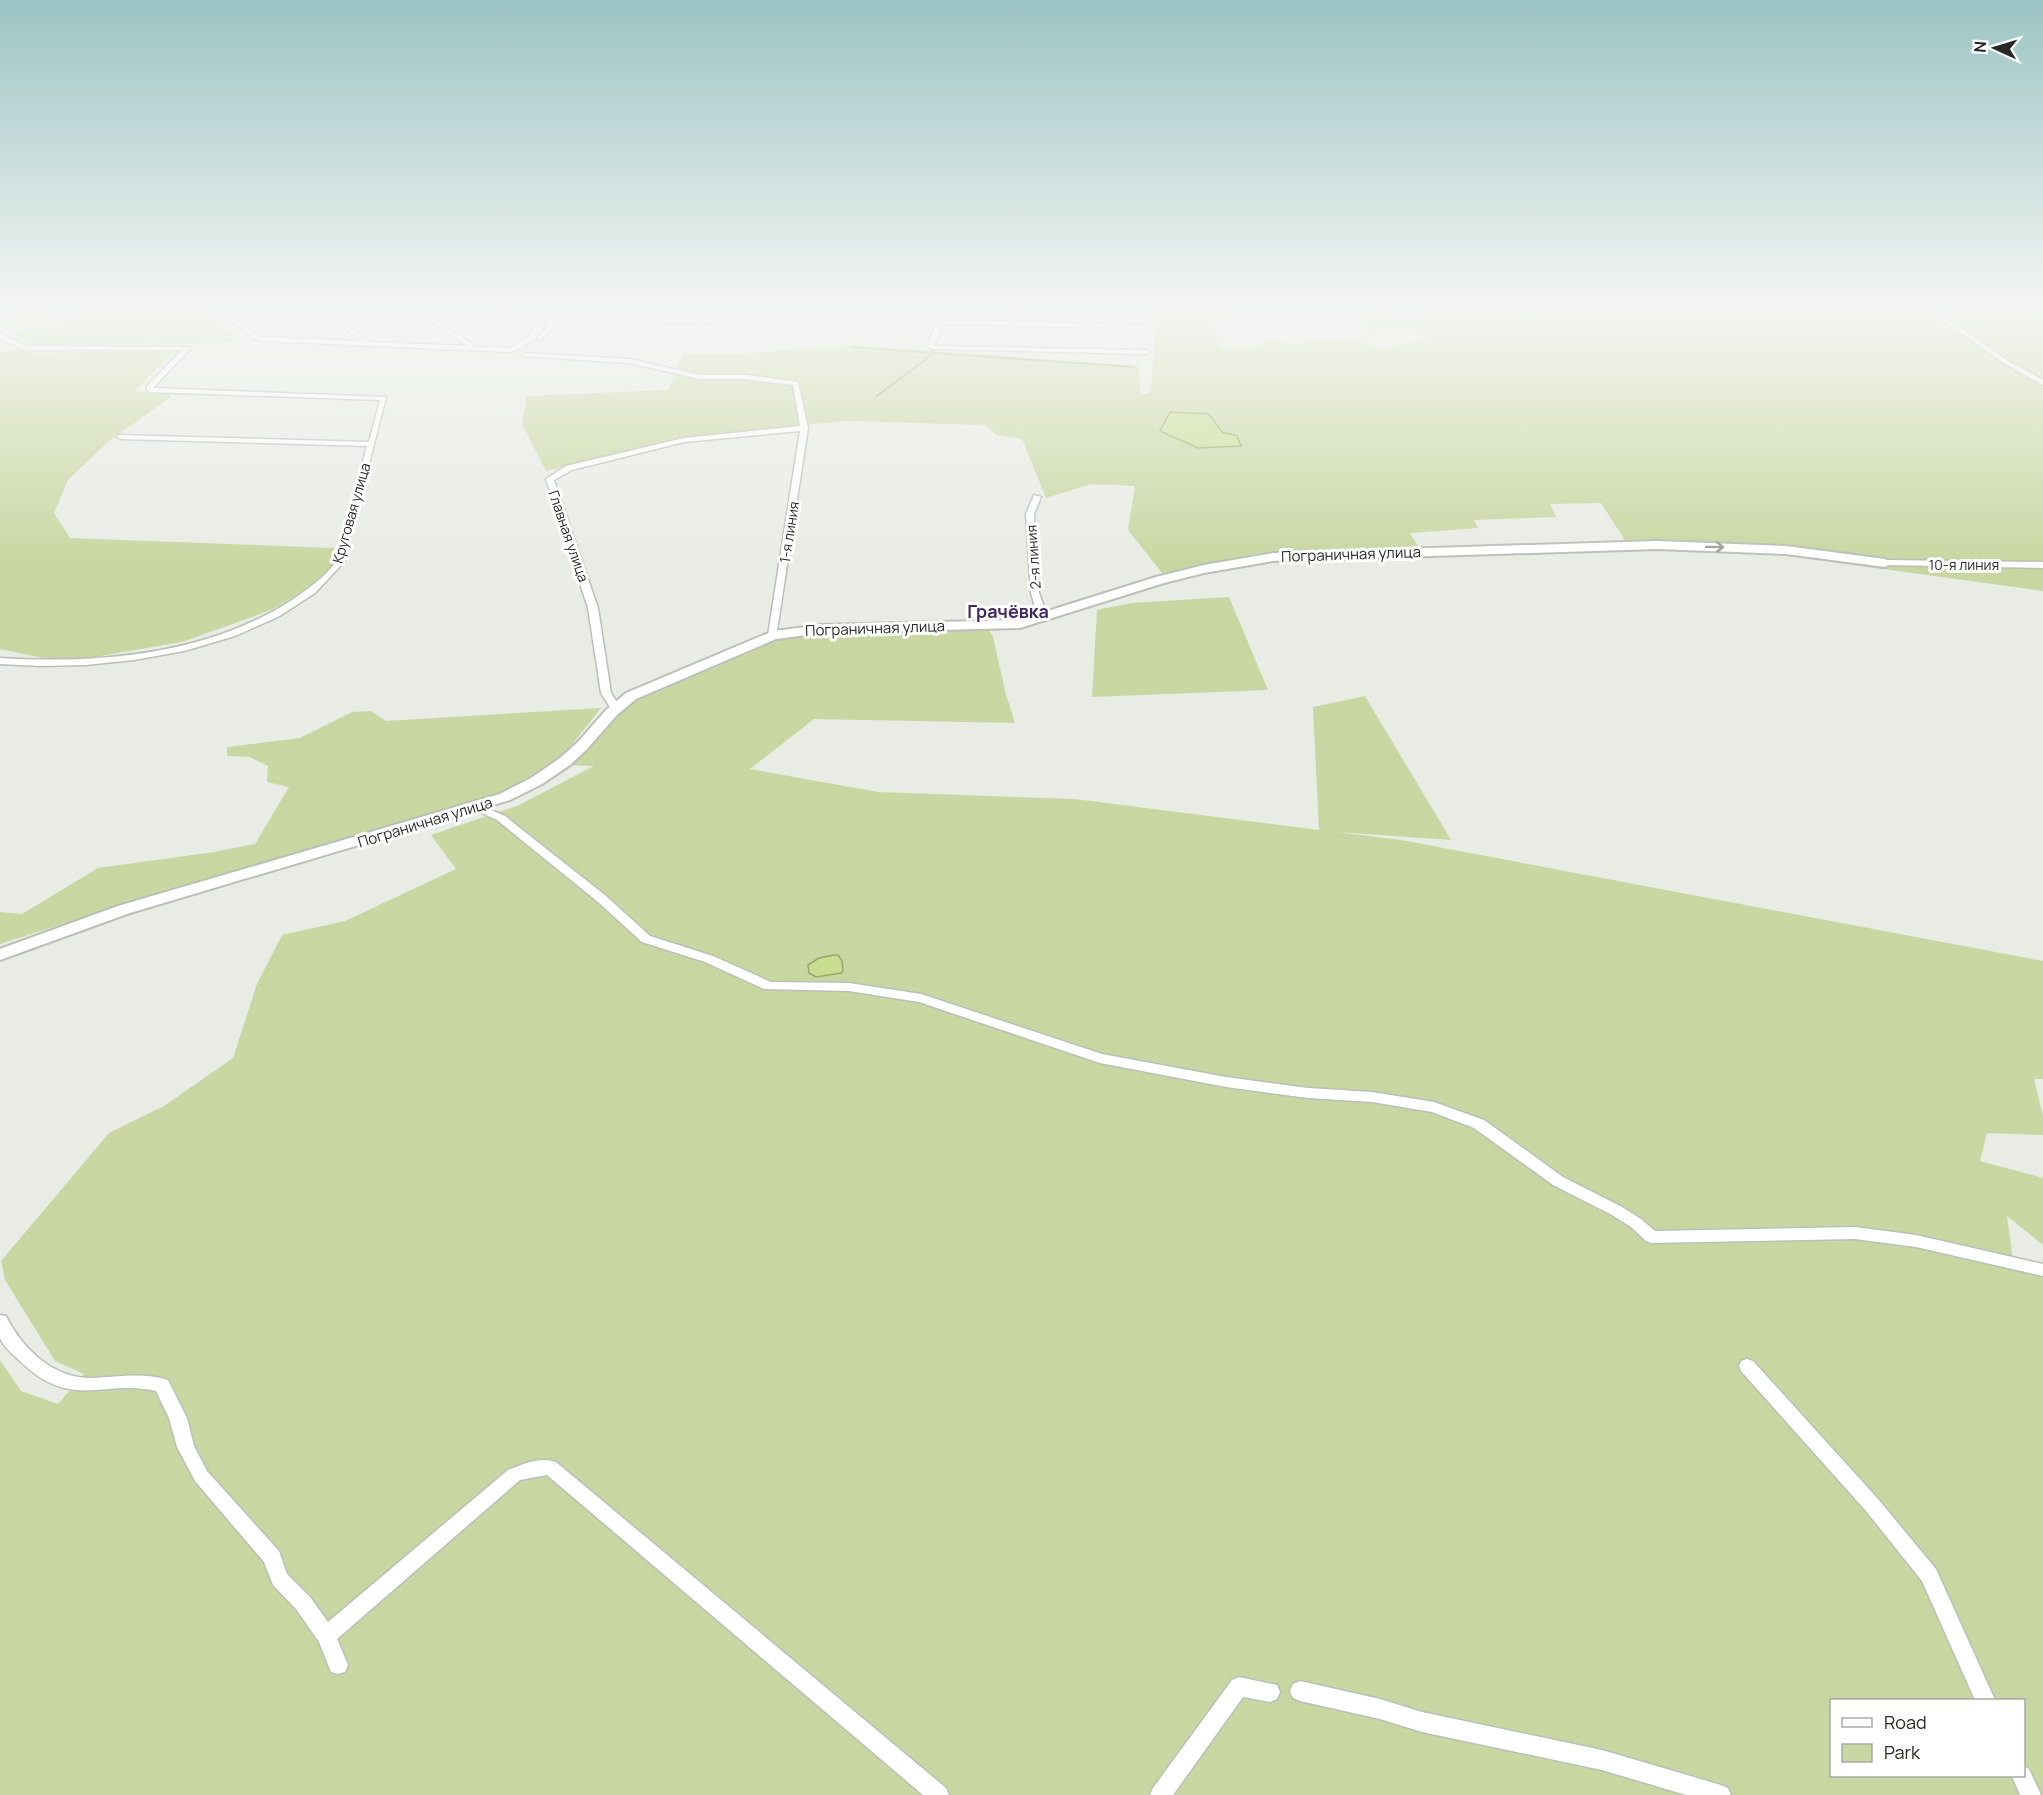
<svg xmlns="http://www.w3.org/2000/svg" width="2043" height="1795" font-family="Manrope,sans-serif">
	<rect width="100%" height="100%" fill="#e9ebe5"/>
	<!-- green -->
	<g fill="#c8d7a1" fill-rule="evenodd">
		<polygon points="42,311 87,311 0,326 0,318"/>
		<polygon points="104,311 204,311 238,342 35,346 10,332"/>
		<path d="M1156,311H1228L1230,322H1212L1220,348L1261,346L1266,342L1277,340L1289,344L1349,338L1385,349L1430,338L1400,328L1368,334L1358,331L1369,320L1360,311C1382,311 1411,324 1432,313L1428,311H2043V591L1781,555L1630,548L1601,503L1550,504L1556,517L1474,520L1478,528L1410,533L1419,548L1306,550L1254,554L1163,574L1128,530L1135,486L1091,484L1046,498L1022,439L996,435L985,425L846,421L793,426L682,438L546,471L522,424L527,396L668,390L683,354L722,355L853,345L1139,366L1141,395L1151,392Z"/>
		<polygon points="17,349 35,353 176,350 135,391 169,394 171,397 109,441 68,480 54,513 70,538 334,548 333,564 318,583 271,610 182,642 89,658 48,659 0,649 0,352"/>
		<polygon points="1229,597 1268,690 1092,697 1097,610 1131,603"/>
		<path d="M986,625L993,636L1005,691L1015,723L814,719L750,769L878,792L1075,799L1319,830L1313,707L1365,696L1451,840L1337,832L1401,840L2043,961V1079H2034L2043,1116V1135L1987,1133L1980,1161L2043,1178V1245L2007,1216L2014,1268L2043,1277V1795H0V1360L21,1391L58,1404L84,1374L55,1361L5,1280L1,1261L109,1133L164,1106L233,1058L257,984L282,935L345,921L456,869L431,835L517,806L594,766L562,765L615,707L773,635ZM1832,1700H2024V1776H1832Z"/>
		<polygon points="601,708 563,756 508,790 318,848 184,885 0,944 0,912 22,914 98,868 214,852 255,844 289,787 267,782 268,766 250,757 227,756 227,747 300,738 352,712 371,711 386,721"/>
	</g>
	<!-- water -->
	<g fill="#c8dd8f" stroke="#98a76f" stroke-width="1.5">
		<polygon points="1170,412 1209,414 1222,432 1237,436 1241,446 1198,448 1160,431"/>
		<polygon points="834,955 838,955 842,961 843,971 841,973 816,977 809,973 808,965 819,958"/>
	</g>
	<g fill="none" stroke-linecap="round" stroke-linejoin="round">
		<!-- stream -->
		<g stroke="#98a76f" stroke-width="2">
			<polyline points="851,347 934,353"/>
			<polyline points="877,396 934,353 1134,367"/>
		</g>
		<defs>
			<g id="minor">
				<path d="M221,311H227L256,336L261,337L362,341L319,311H325L371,342L468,346L414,311H421L477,347L510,348L526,339L538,324L531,323L510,311C521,311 529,320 540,321L542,311H548C546,331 530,346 511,352L261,341L252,338Z"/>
				<polygon points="555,311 561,311 559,320 542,339 538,339 538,337 553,320"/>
				<polygon points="665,311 671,311 666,319 756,320 777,312 782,313 757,324 664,323 659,320"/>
				<polygon points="942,311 948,311 944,320 1146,325 1149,327 1146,329 943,324 934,346 1147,350 1150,352 1147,354 931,349 927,346"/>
				<polygon points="1930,311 1936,311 2008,361 2043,380 2043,385 2004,363"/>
				<path d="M0,333L25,346L190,347V349L153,388L386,397L344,562L315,593L278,617L235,636L184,651L134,660L85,665L40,666L0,664V658C98,664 207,655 292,600C304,592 329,574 336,561C341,553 342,540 344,530C352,502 360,474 367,446L121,439L117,437L118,435L369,442L380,400L150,392L147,390V386L182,350H24L0,338Z"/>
				<polygon points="525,353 629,359 700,375 745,375 798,382 808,428 776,637 773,638 768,635 800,431 684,442 572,470 554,480 598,608 611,693 620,707 615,710 611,709 601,693 588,608 546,479 566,466 684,438 800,426 793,385 745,379 700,379 629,363 523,356 522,355"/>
				<polygon points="1034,495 1041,497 1034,514 1039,593 1048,618 1043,621 1038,618 1031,593 1026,514"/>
				<polygon points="1885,560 2043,562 2043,568 1882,565 1881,563"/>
				<polygon points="477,804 505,816 606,896 650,936 713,956 771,982 849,983 921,994 1102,1054 1226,1077 1308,1088 1372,1092 1434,1102 1484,1120 1563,1177 1622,1207 1641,1219 1655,1231 1855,1227 1916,1235 2043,1264 2043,1276 1916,1247 1855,1239 1651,1243 1646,1241 1631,1227 1612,1215 1553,1185 1474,1128 1432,1112 1372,1102 1308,1098 1226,1087 1100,1063 919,1002 849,991 764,989 705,962 642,942 598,902 497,820 473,809 471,807 473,805"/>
				<path d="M0,1315L6,1316C23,1350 54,1379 93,1378C119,1377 143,1372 168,1380L187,1418L194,1446L207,1471L279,1551L287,1574L310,1597L328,1622L508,1470C522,1464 541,1456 556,1462L946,1788L949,1795H923L547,1475L520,1480L337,1639L348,1665L345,1672L338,1674L331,1672L319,1642L296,1609L273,1585L264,1562L195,1481L177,1447L169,1418L156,1391C102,1379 72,1411 21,1362C15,1356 3,1347 0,1338C0,1331 0,1321 0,1315Z"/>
				<polygon points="1747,1359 1753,1361 1878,1499 1936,1569 1995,1700 1975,1700 1922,1581 1866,1511 1741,1371 1739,1366 1741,1361"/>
				<polygon points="1239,1677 1277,1685 1280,1692 1277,1699 1270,1702 1243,1697 1173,1795 1150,1795 1153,1788 1232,1680"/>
				<polygon points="1300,1681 1380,1699 1422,1712 1602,1750 1721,1785 1728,1788 1731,1795 1686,1795 1602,1770 1422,1732 1380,1719 1300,1701 1293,1698 1290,1691 1293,1684"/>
				<polygon points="2024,1766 2029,1769 2041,1795 2020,1795 2012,1776 2024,1776"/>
			</g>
			<polygon id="tertiary" points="1657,541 1786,546 1885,559 1891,563 1885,567 1786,554 1657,549 1273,561 1204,573 1164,583 1020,628 822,633 776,639 636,699 616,716 587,749 570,765 542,784 510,800 130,913 0,960 0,949 118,906 500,794 531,778 560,758 577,743 606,710 626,693 773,631 822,625 1019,620 1156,577 1204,565 1273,553"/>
		</defs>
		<!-- minor casing -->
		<use href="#minor" stroke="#bcbeb8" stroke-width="3"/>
		<!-- tertiary casing -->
		<use href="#tertiary" stroke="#bcbeb8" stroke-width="4"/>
		<!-- minor -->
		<use href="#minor" fill="#fff" fill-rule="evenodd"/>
		<!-- tertiary -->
		<use href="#tertiary" fill="#fff" fill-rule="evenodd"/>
	</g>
	<!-- one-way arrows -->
	<defs><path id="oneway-shaft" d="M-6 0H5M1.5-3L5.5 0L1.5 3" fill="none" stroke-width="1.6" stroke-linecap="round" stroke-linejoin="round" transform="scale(1.5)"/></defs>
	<use stroke="#9e9e9d" href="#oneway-shaft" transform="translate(1715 547) rotate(1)"/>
	<!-- sky -->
	<linearGradient id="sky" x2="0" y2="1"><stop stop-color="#9bc4c4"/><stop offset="0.55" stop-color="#f5f6f3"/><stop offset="1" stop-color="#f5f6f3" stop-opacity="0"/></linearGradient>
	<rect width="2043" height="562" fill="url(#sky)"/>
	<g text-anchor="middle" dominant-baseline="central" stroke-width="6" stroke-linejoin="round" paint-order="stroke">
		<!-- far-street labels -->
		<g font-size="14" fill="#272825" stroke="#fff">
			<text transform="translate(351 513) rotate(-74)">Круговая улица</text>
			<text transform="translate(789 532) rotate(-81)">1-я линия</text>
			<text transform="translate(569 536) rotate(71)">Главная улица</text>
			<text transform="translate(1033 557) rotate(-94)">2-я линия</text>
			<text x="1964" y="564">10-я линия</text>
		</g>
		<!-- street labels -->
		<g font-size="15" fill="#272825" stroke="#fff">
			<text transform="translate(1351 554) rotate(-2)">Пограничная улица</text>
			<text transform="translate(875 628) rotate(-2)">Пограничная улица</text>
			<text transform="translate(425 822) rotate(-17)">Пограничная улица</text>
		</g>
		<!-- far-district labels -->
		<g font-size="18" font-weight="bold" fill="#412963" stroke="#fff">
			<text x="1008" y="611">Грачёвка</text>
		</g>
	</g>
	<!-- legend -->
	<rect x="1830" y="1699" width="195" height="78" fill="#ffffff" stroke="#a9a9a8" stroke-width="1.5"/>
	<rect x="1842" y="1718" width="30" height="9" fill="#ffffff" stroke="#a9a9a8" stroke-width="1.5"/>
	<text x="1884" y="1729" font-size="18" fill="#272825">Road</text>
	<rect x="1842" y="1744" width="30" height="18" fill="#c8d7a1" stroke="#a9a9a8" stroke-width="1.5"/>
	<text x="1884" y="1759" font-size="18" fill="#272825">Park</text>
	<!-- north arrow -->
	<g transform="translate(1995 48) rotate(274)" stroke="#ffffff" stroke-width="4.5" paint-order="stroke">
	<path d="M0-4.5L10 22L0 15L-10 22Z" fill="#272825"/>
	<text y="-9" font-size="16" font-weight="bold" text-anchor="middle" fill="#272825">N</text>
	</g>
</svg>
